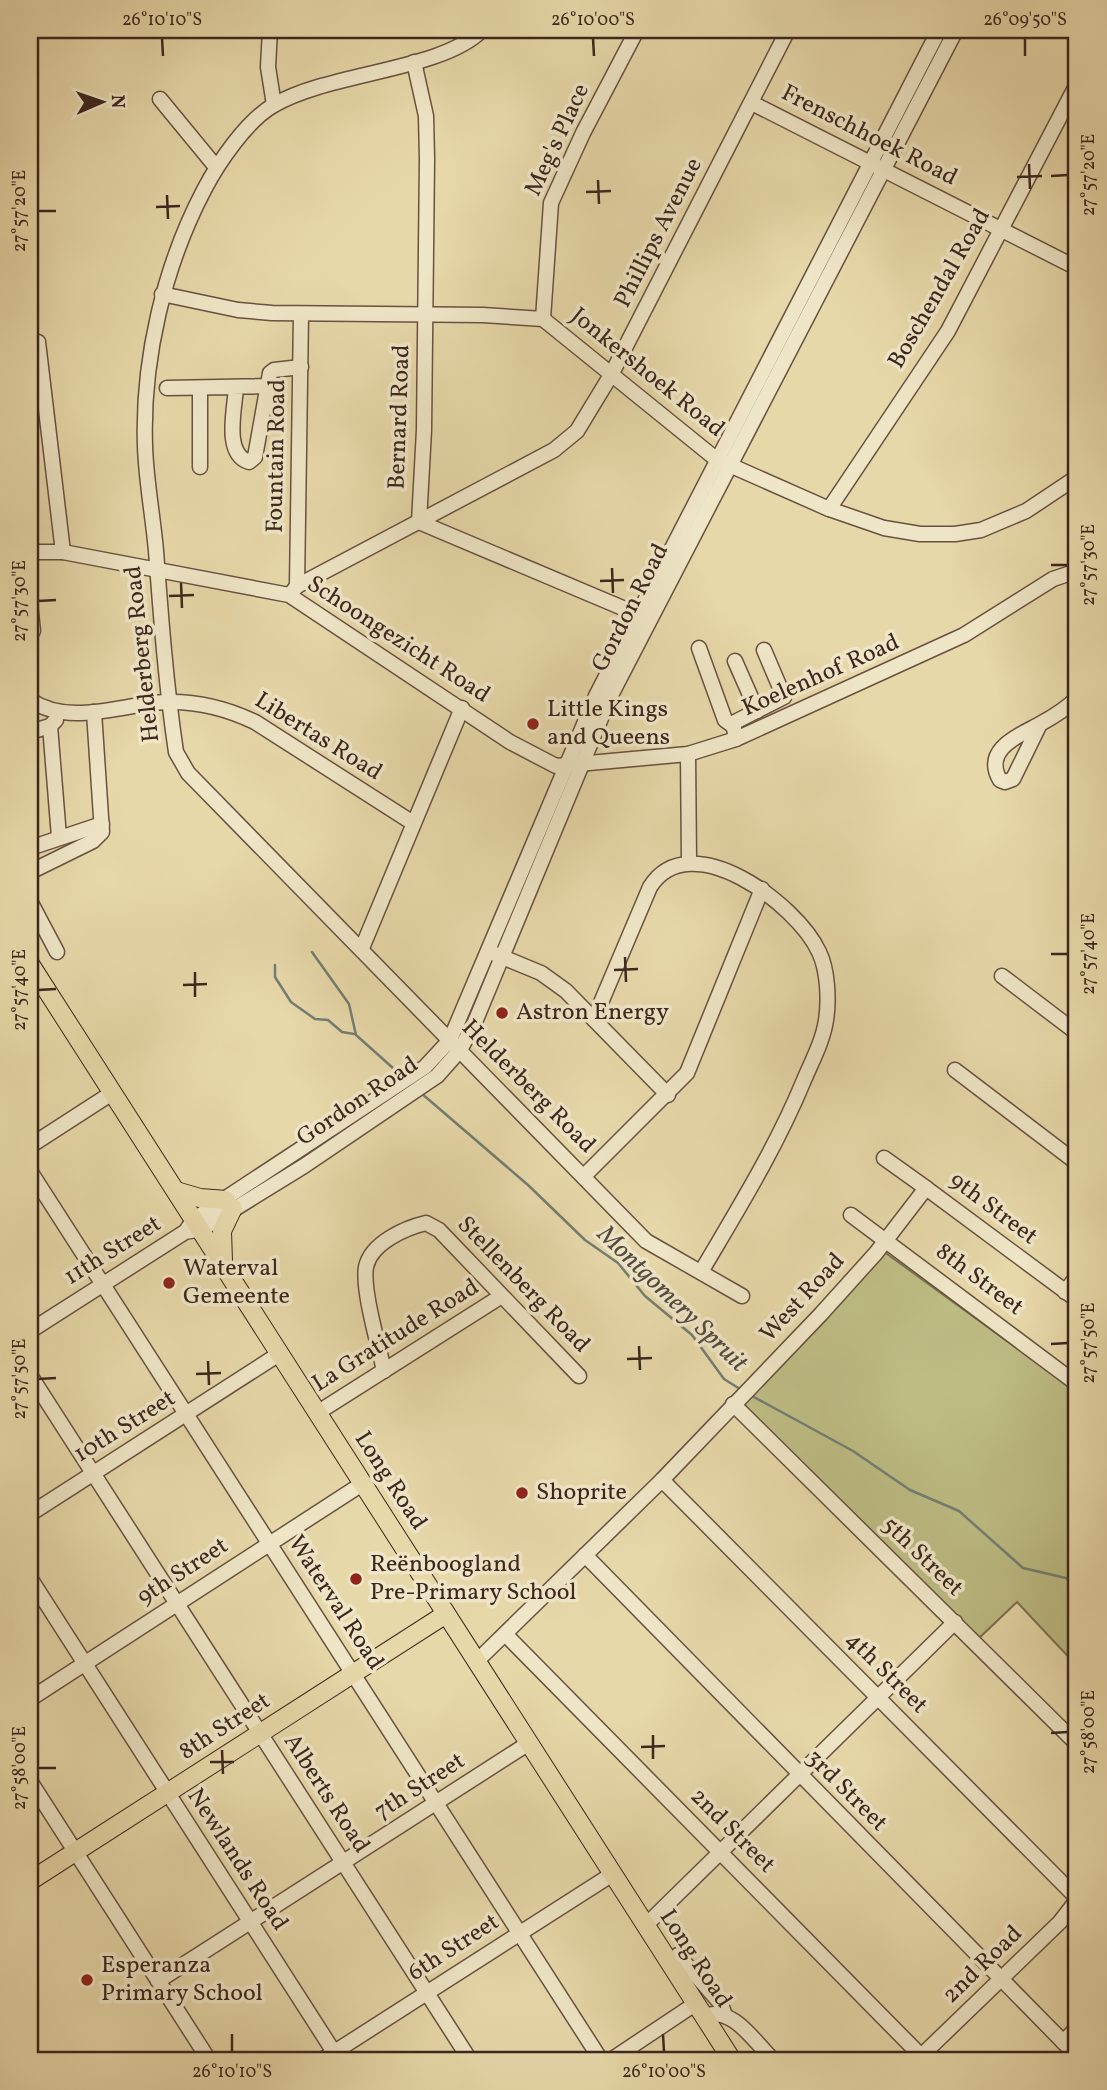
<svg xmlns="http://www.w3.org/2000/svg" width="1107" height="2090" font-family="Vollkorn,serif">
	<rect width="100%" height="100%" fill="#e7d8a9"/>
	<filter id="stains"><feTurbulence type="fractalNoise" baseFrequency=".00286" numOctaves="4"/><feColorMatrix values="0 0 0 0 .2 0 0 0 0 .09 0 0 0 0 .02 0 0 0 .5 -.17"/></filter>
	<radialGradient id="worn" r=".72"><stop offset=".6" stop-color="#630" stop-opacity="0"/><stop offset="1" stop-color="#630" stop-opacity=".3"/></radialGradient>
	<!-- green -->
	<polygon fill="#bdbc83" stroke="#7c7150" stroke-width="2" points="883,1251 1077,1392 1077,1666 1017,1602 976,1641 736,1403"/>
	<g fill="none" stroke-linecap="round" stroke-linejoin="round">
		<!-- stream -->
		<g stroke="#737e74" stroke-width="2.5">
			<polyline points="312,952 349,1004 356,1035 403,1077"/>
			<polyline points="275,965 275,977 291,1002 315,1019 328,1020 342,1032 354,1034"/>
			<polyline points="421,1093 528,1185 585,1240 618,1263 645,1296 692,1335 724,1379 740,1389"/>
			<polyline points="752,1396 853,1451 910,1490 959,1511 1023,1568 1066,1578 1077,1586"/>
		</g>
		<defs>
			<g id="minor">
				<polyline points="270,30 268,67 274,105"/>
				<path d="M482,30C441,71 330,72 274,105C247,120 218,163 204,190C164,266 142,360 145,446C146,481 153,516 156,551C161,618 166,685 176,752L188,773L646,1241L742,1296"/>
				<polyline points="414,62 426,116 427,159 424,430 419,522 644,617"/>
				<polyline points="160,99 216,167"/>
				<polyline points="752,103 1077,268"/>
				<polyline points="162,294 238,310 272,313 483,315 543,319 716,459 829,509 884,528 920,534 955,534 981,530 1026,511 1077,477"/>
				<polyline points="543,319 551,203 583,133 637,30"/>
				<polyline points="38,342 63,552"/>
				<path d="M266,386L167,388L236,387C235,408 223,454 249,462L255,457L270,373L274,370L301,367"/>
				<polyline points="200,467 200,388"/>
				<polyline points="829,509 948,331 1077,84"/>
				<polyline points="30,552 63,552 289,595 510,742 556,766 688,754 736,739 964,635 1053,579 1077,571"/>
				<polyline points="297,586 554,450 577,431 611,375 788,30"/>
				<polyline points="293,591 297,586 301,314"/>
				<polyline points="30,604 33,631"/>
				<polyline points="699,648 725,720 732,725"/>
				<polyline points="735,661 757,711"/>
				<path d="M30,700C70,727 122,704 166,702C197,701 228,709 255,722L413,823"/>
				<path d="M1040,724L1013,779L1005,782L1000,780C982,749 1020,735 1040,724C1053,717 1067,708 1077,698"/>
				<polyline points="50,726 59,837"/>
				<polyline points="30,732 50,726 56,720"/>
				<polyline points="736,739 733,723 784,697 764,650"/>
				<polyline points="688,754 689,862"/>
				<polyline points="30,848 102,824"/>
				<polyline points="30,872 93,841 102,832 94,712"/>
				<polyline points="30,901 57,952"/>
				<polyline points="362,948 462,708"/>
				<polyline points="495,954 541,973 566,991 668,1095"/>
				<polyline points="1002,976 1077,1033"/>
				<path d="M594,1019L650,887C690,824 797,904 819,952C828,970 829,1001 826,1020C823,1041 812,1061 804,1080C776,1148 738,1209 701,1272"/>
				<polyline points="955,1070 1077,1163"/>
				<polyline points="30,1146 112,1093"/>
				<polyline points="884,1158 926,1188"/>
				<polyline points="30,1171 601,2060"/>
				<polyline points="584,1176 687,1073 762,889"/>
				<polyline points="851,1215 1077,1384"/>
				<polyline points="188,1228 194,1219 425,1067 450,1040 596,696 939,30"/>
				<polyline points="1065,1292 1077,1276"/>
				<polyline points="30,1331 185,1232 202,1229 304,1166 437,1076 460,1050 475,1022 609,699 956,30"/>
				<path d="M384,1371C379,1346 362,1290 366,1267C371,1243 405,1228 426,1223L439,1230L579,1376"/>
				<polyline points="30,1375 470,2060"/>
				<polyline points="733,1404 1077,1744"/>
				<polyline points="317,1413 500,1297"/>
				<polyline points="662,1480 1077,1898"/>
				<polyline points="30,1514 279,1354"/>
				<polyline points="585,1555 1077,2056"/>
				<polyline points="30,1578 339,2060"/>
				<polyline points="506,1635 925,2060"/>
				<polyline points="478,1660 662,1480 821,1314 876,1253 926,1188 1077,1300"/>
				<polyline points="30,1699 362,1484"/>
				<polyline points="30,1781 209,2060"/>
				<polyline points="645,1926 955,1622"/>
				<polyline points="678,1955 721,2004 724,2013"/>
				<polyline points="158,1981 529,1743"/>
				<path d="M703,2016C732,2005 754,2041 773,2060"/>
				<polyline points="1063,2042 1077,2028"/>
				<polyline points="322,2060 611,1875"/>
				<polyline points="611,2060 695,2004"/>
				<polyline points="917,2060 1060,1922 1077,1900"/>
			</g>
			<g id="major">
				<polyline points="30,964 732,2060"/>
				<polyline points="176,1191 200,1198 226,1200"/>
				<polyline points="223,1261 222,1231 233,1208"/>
				<polyline points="30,1881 446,1614"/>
			</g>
		</defs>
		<!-- minor casing -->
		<use href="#minor" stroke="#675241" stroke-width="17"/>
		<!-- major casing -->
		<use href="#major" stroke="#3c261e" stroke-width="20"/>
		<!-- minor -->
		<use href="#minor" stroke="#efe6c7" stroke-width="14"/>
		<!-- major -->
		<use href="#major" stroke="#e7d8a9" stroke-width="18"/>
	</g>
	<!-- ticks -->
	<path fill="none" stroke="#3c261e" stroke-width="2.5" d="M162,38L163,56M593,38L594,56M1025,38V56M1029,164L1030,189M1051,176L1068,175M1017,177L1042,176M598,180L599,204M586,192L611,191M167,195L168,219M156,207L180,206M38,211H56M1051,565H1068M612,568L613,593M600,581L624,580M181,583L182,608M169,596L194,595M38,601L56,600M1051,954H1068M625,957L626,982M614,970L638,969M195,972V997M183,985L207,984M38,990L56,989M1051,1344L1068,1343M639,1346L640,1370M627,1359L652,1358M208,1361L209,1385M196,1374L221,1373M38,1379L56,1378M1051,1733L1068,1732M653,1735V1759M641,1747L665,1746M222,1750L223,1774M210,1762H234M38,1768H56M232,2034V2052M663,2034L664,2052"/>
	<!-- markers -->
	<g fill="#8f2418" stroke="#efe6c7" stroke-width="2.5">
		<circle cx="533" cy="724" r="7"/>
		<circle cx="502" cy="1013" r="7"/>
		<circle cx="169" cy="1283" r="7"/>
		<circle cx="522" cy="1493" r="7"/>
		<circle cx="356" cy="1579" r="7"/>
		<circle cx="87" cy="1980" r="7"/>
	</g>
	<g text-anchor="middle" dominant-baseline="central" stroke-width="7" stroke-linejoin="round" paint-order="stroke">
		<!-- street labels -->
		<g font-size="24" fill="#3c261e" stroke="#efe6c7">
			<text transform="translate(869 136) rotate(27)">Frenschhoek Road</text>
			<text transform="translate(558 140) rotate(-65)">Meg's Place</text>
			<text transform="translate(659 233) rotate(-63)">Phillips Avenue</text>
			<text transform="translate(940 289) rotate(-60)">Boschendal Road</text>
			<text transform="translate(647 373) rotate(39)">Jonkershoek Road</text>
			<text transform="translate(400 417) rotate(-88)">Bernard Road</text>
			<text transform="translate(277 456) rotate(-89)">Fountain Road</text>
			<text transform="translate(631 608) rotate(-63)">Gordon Road</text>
			<text transform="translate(398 640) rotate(33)">Schoongezicht Road</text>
			<text transform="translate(143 654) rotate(-96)">Helderberg Road</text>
			<text transform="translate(821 676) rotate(-24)">Koelenhof Road</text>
			<text transform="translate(318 737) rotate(32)">Libertas Road</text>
			<text transform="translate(528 1087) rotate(45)">Helderberg Road</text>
			<text transform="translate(358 1102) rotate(-34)">Gordon Road</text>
			<text transform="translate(993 1209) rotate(37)">9th Street</text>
			<text transform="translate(113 1251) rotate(-32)">11th Street</text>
			<text transform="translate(979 1280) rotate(37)">8th Street</text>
			<text transform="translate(523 1285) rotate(46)">Stellenberg Road</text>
			<text transform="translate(803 1298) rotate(-47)">West Road</text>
			<text transform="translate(396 1336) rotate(-32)">La Gratitude Road</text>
			<text transform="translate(125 1427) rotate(-32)">10th Street</text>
			<text transform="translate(390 1481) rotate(57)">Long Road</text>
			<text transform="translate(922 1557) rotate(44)">5th Street</text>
			<text transform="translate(183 1572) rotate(-33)">9th Street</text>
			<text transform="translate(335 1603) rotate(57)">Waterval Road</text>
			<text transform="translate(886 1673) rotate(45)">4th Street</text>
			<text transform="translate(225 1727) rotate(-33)">8th Street</text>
			<text transform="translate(420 1787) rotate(-33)">7th Street</text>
			<text transform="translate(846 1791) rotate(45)">3rd Street</text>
			<text transform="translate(326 1794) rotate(57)">Alberts Road</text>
			<text transform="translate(732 1831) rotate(45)">2nd Street</text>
			<text transform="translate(237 1860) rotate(57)">Newlands Road</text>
			<text transform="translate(454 1948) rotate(-33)">6th Street</text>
			<text transform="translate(695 1959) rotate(57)">Long Road</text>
			<text transform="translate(983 1965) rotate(-44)">2nd Road</text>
		</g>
		<!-- poi labels -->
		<g font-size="24" fill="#3c261e" stroke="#efe6c7" text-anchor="start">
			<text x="547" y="710">Little Kings<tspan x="547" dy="28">and Queens</tspan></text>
			<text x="516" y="1013">Astron Energy</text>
			<text x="183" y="1269">Waterval<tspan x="183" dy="28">Gemeente</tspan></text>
			<text x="536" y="1493">Shoprite</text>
			<text x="370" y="1565">Reënboogland<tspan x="370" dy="28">Pre-Primary School</tspan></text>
			<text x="101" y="1966">Esperanza<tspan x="101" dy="28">Primary School</tspan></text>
		</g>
		<!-- water labels -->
		<g font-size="26" font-style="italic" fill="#534b42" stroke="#efe6c7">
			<text transform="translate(672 1299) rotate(44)">Montgomery Spruit</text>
		</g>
	</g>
	<!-- margin -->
	<rect width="1107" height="2090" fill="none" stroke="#e7d8a9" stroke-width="77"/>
	<!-- north arrow -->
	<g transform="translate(102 102) rotate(88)" stroke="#efe6c7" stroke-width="5" paint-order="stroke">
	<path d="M0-5L12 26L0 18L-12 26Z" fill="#3c261e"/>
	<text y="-10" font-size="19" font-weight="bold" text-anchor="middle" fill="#3c261e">N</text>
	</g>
	<rect x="38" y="38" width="1030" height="2014" fill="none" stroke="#3c261e" stroke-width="2.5"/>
	<g font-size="18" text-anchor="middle" fill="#3c261e">
		<text x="162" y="25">26°10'10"S</text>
		<text x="593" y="25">26°10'00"S</text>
		<text x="1025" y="25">26°09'50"S</text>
		<text transform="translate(1088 175) rotate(-90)" y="6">27°57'20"E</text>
		<text transform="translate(19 211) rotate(-90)" y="6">27°57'20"E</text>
		<text transform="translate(1088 565) rotate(-90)" y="6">27°57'30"E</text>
		<text transform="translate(19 601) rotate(-90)" y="6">27°57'30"E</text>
		<text transform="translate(1088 954) rotate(-90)" y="6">27°57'40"E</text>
		<text transform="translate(19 990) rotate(-90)" y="6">27°57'40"E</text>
		<text transform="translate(1088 1343) rotate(-90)" y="6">27°57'50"E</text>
		<text transform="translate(19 1379) rotate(-90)" y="6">27°57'50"E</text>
		<text transform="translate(1088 1732) rotate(-90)" y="6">27°58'00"E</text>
		<text transform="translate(19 1768) rotate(-90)" y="6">27°58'00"E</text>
		<text x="232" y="2077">26°10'10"S</text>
		<text x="664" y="2077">26°10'00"S</text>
	</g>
	<rect width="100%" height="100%" filter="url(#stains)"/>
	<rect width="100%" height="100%" fill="url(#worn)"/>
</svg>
